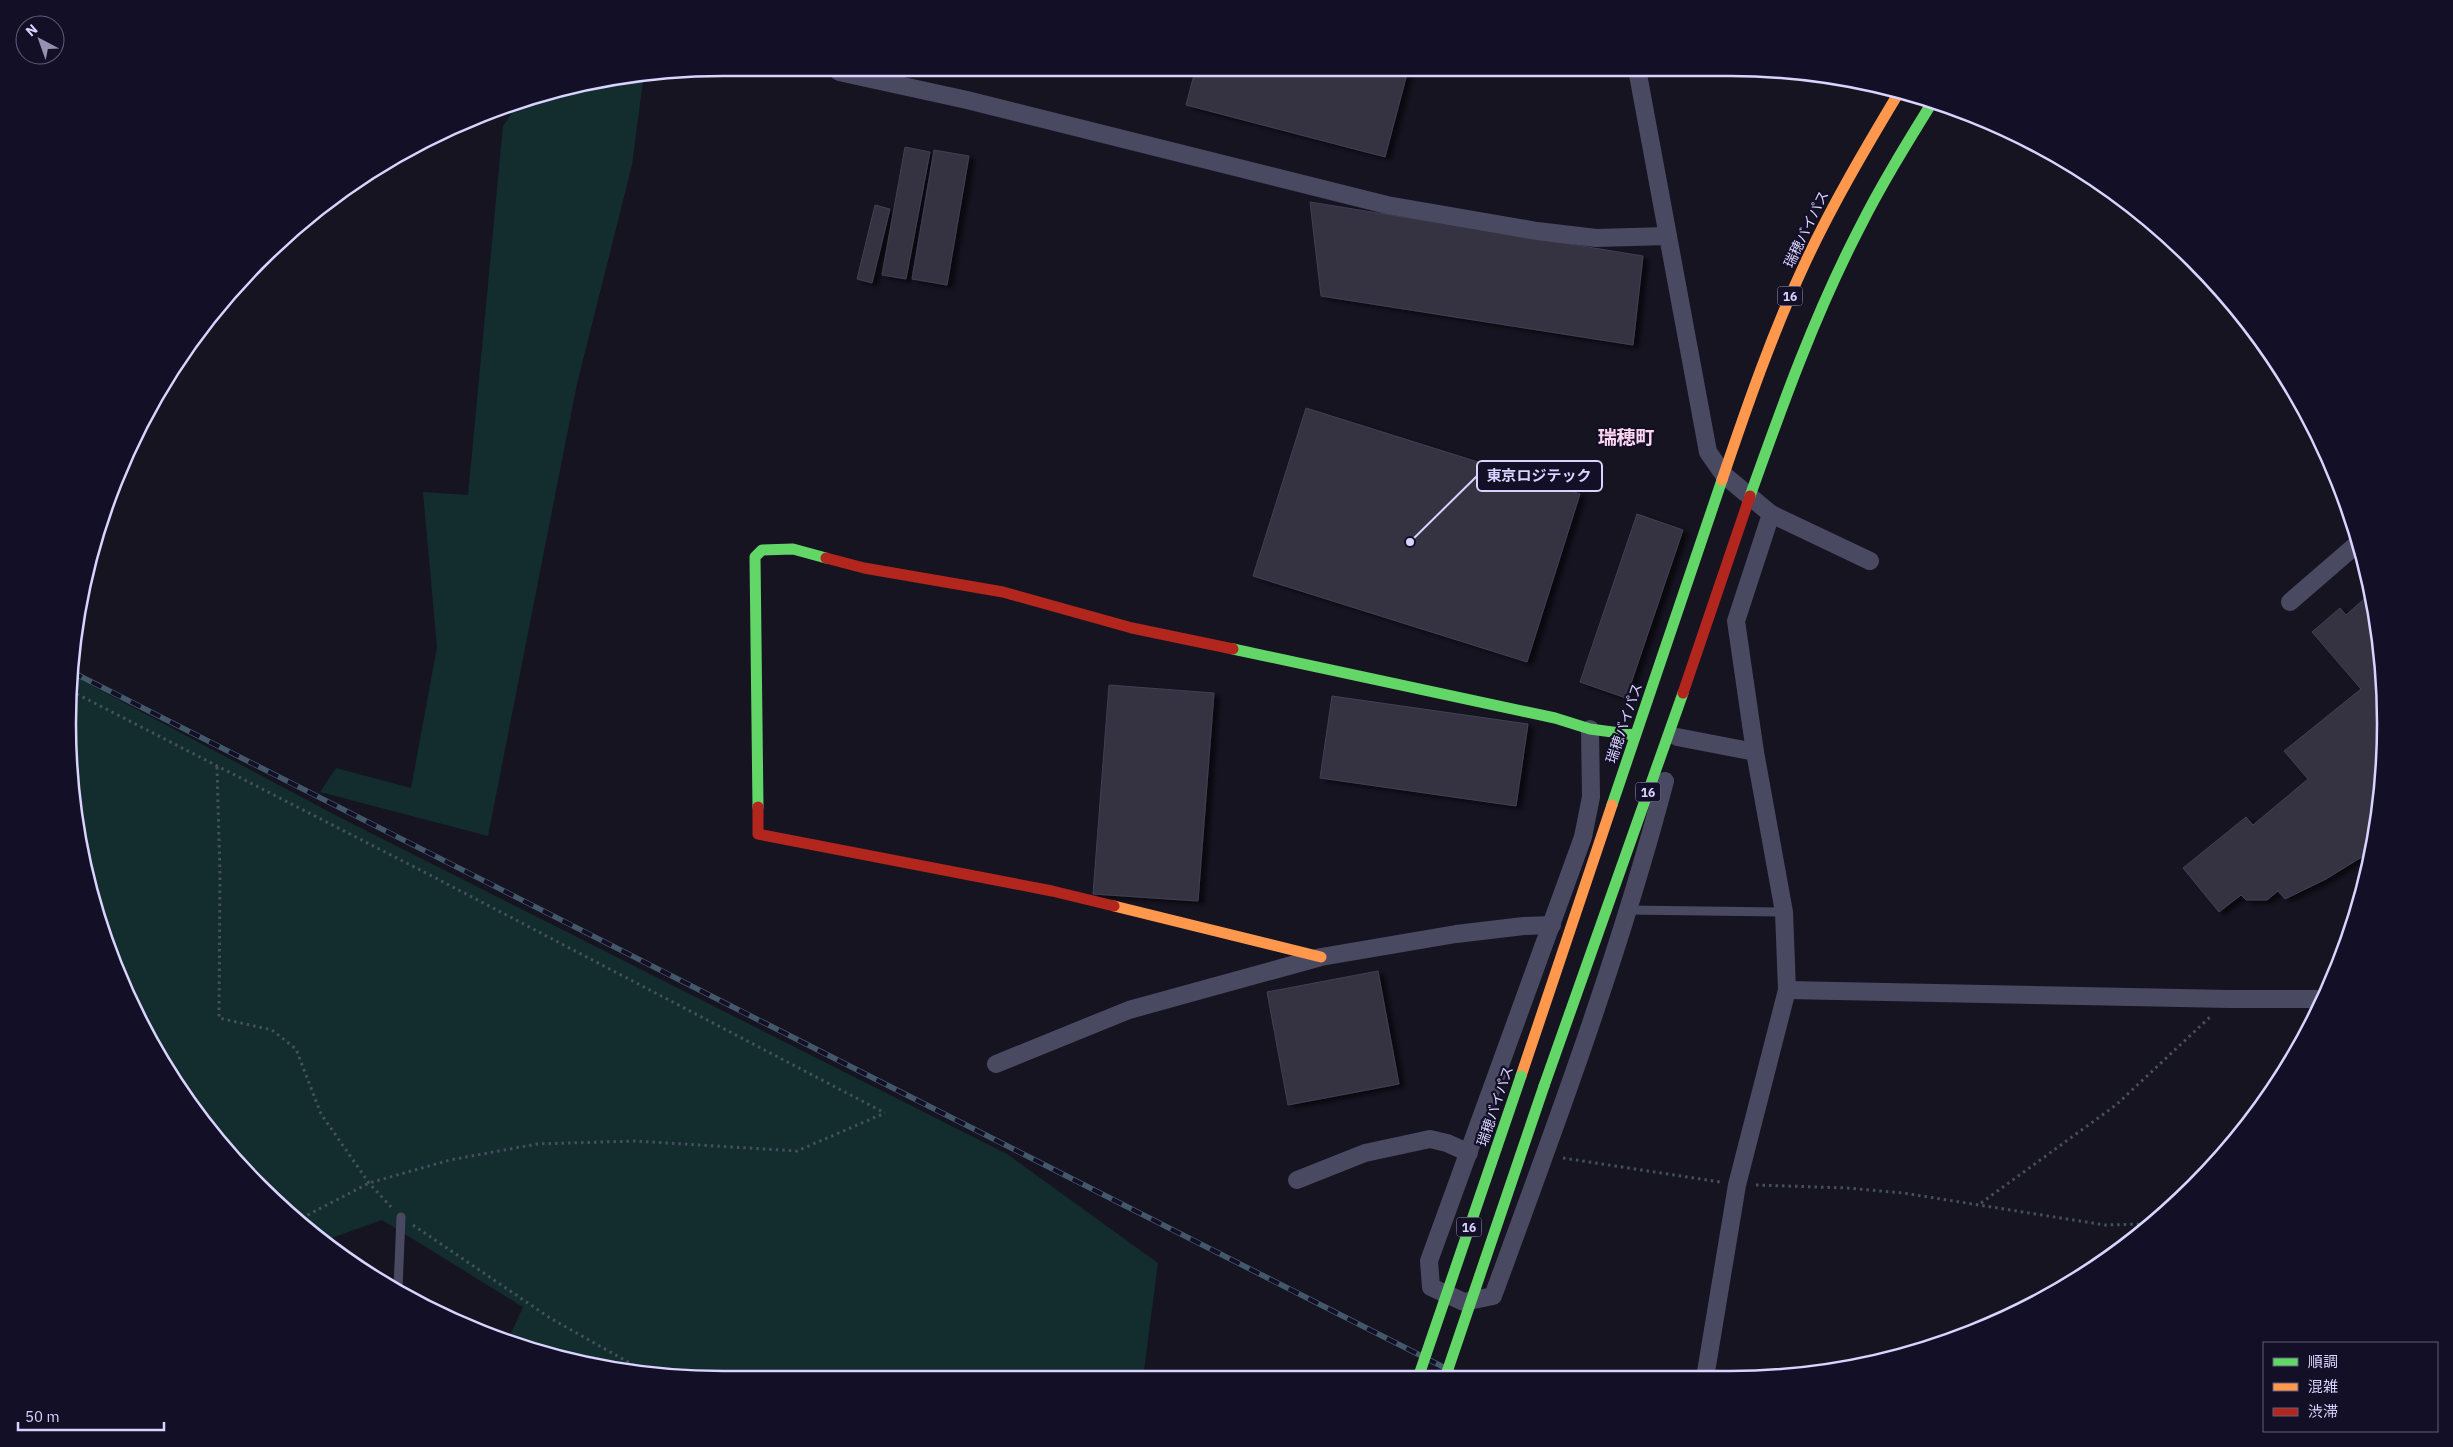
<svg xmlns="http://www.w3.org/2000/svg" width="2453" height="1447" font-family="'IBM Plex Sans','Noto Sans JP',sans-serif">
	<defs>
		<filter id="shadow"><feDropShadow dx="5.5" dy="3" stdDeviation="2.5" flood-color="#0009"/></filter>
	</defs>
	<rect width="100%" height="100%" fill="#161421"/>
	<!-- green -->
	<g fill="#132c2d">
		<polygon points="638,73 644,73 632,165 577,384 488,836 320,792 336,768 411,788 437,647 423,492 468,495 503,126 521,100"/>
		<polygon points="72,675 341,818 1007,1154 1158,1263 1143,1378 680,1378 507,1342 523,1307 382,1220 323,1241 291,1217 203,1123 117,974 80,852 69,766"/>
	</g>
	<!-- building -->
	<g fill="#343243" stroke="#433f54" filter="url(#shadow)">
		<polygon points="1408,70 1385,157 1186,105 1195,71"/>
		<polygon points="905,147 930,152 906,279 882,275"/>
		<polygon points="934,150 969,156 947,285 912,279"/>
		<polygon points="1310,202 1643,256 1633,345 1321,296"/>
		<polygon points="875,205 890,209 872,283 857,279"/>
		<polygon points="1306,408 1580,494 1527,662 1253,576"/>
		<polygon points="1637,514 1683,530 1626,698 1580,682"/>
		<polygon points="2372,592 2385,723 2373,850 2326,879 2285,899 2278,891 2267,900 2246,900 2241,895 2219,912 2183,868 2246,817 2253,825 2308,779 2284,751 2361,689 2312,632 2340,608 2346,615"/>
		<polygon points="1109,685 1214,693 1198,901 1093,894"/>
		<polygon points="1332,696 1528,724 1516,806 1320,778"/>
		<polygon points="1378,971 1399,1084 1288,1105 1267,992"/>
	</g>
	<g fill="none" stroke-linecap="round" stroke-linejoin="round">
		<!-- path -->
		<g stroke="#44505f" stroke-width="3" stroke-dasharray="2.5 4" stroke-linecap="butt">
			<polyline points="71,691 428,874 885,1113"/>
			<polyline points="217,767 220,876 219,1018 272,1030 296,1049 321,1114 369,1183 391,1207"/>
			<polyline points="1563,1158 1720,1182"/>
			<polyline points="1756,1185 1847,1188 1903,1193 2105,1225 2145,1224"/>
			<polyline points="1981,1203 2116,1105 2210,1017"/>
			<polyline points="296,1221 369,1183 450,1160 537,1144 635,1141 797,1151 885,1113"/>
			<polyline points="413,1225 550,1318 644,1371"/>
		</g>
		<!-- lane -->
		<g stroke="#4a4962" stroke-width="9">
			<polyline points="1627,910 1784,912"/>
			<polyline points="398,1288 401,1217"/>
		</g>
		<!-- street -->
		<g stroke="#4a4962" stroke-width="18">
			<polyline points="1637,69 1708,452 1724,475 1771,514 1870,561"/>
			<polyline points="839,72 967,100 1387,205 1537,231 1596,238 1668,236"/>
			<polyline points="2290,602 2357,544"/>
			<path d="M1590,729L1591,797L1583,837L1429,1261L1431,1287L1464,1302L1493,1296C1555,1127 1619,956 1665,781"/>
			<polyline points="1677,737 1755,752"/>
			<polyline points="1787,990 2229,999 2323,999"/>
			<polyline points="996,1064 1129,1010 1321,957 1456,934 1524,926 1552,925"/>
			<polyline points="1297,1180 1365,1153 1430,1139 1447,1143 1469,1153"/>
			<polyline points="1705,1378 1737,1185 1787,990 1784,912 1755,752 1736,621 1771,514"/>
		</g>
		<!-- fast -->
		<g stroke="#63d668" stroke-width="11">
			<path d="M1750,496C1782,406 1815,314 1859,229C1881,185 1907,143 1933,101"/>
			<polyline points="1233,649 1555,718 1590,729 1635,735"/>
			<polyline points="1612,805 1722,480"/>
			<polyline points="758,807 755,557 762,550 793,549 826,558"/>
			<polyline points="1544,1086 1683,693"/>
		</g>
		<!-- slow -->
		<g stroke="#ff974d" stroke-width="11">
			<path d="M1722,480C1747,406 1772,334 1805,263C1832,205 1865,149 1898,94"/>
			<polyline points="1114,906 1321,957"/>
			<polyline points="1521,1076 1612,805"/>
		</g>
		<!-- jam -->
		<g stroke="#b3261e" stroke-width="11">
			<polyline points="826,558 864,568 1003,592 1132,628 1233,649"/>
			<polyline points="1683,693 1750,496"/>
			<polyline points="758,807 758,834 1052,891 1114,906"/>
		</g>
		<defs>
			<polyline id="rail" points="72,672 1465,1378"/>
		</defs>
		<!-- rail casing -->
		<use href="#rail" stroke="#43596b" stroke-width="5.5"/>
		<!-- rail -->
		<use href="#rail" stroke="#130f26" stroke-width="4" stroke-dasharray="11" stroke-linecap="butt"/>
		<!-- fast-bridge -->
		<g stroke="#63d668" stroke-width="11">
			<polyline points="1418,1378 1521,1076"/>
			<polyline points="1445,1378 1544,1086"/>
		</g>
	</g>
	<g text-anchor="middle" dominant-baseline="central" stroke-width="4.5" stroke-linejoin="round" paint-order="stroke">
		<!-- shield labels -->
		<g fill="#130f26" stroke="#9e99be" stroke-width="1">
			<rect x="1777.5" y="286.5" width="25" height="19" rx="4"/>
			<rect x="1635.5" y="782.5" width="25" height="19" rx="4"/>
			<rect x="1456.5" y="1217.5" width="25" height="19" rx="4"/>
		</g>
		<g font-size="12" font-weight="bold" fill="#d9d4ff">
			<text x="1790" y="296">16</text>
			<text x="1648" y="792">16</text>
			<text x="1469" y="1227">16</text>
		</g>
		<!-- street labels -->
		<g font-size="14" fill="#d9d4ff" stroke="#130f26">
			<text transform="translate(1806 229) rotate(-64)">瑞穂バイパス</text>
			<text transform="translate(1624 723) rotate(-71)">瑞穂バイパス</text>
			<text transform="translate(1495 1106) rotate(-71)">瑞穂バイパス</text>
		</g>
		<!-- district labels -->
		<g font-size="19" font-weight="bold" fill="#ffd6f0" stroke="#130f26">
			<text x="1626" y="437">瑞穂町</text>
		</g>
	</g>
	<!-- crop -->
	<path d="M0 0H2453V1447H0ZM723 76H1730A647 647 0 0 1 2377 723V724A647 647 0 0 1 1730 1371H723A647 647 0 0 1 76 724V723A647 647 0 0 1 723 76Z" fill="#130f26" fill-rule="evenodd"/>
	<path fill="none" stroke="#d9d4ff" stroke-width="2.5" d="M723 76H1730A647 647 0 0 1 2377 723V724A647 647 0 0 1 1730 1371H723A647 647 0 0 1 76 724V723A647 647 0 0 1 723 76Z"/>
	<!-- callouts -->
	<path fill="none" stroke="#d9d4ff" stroke-width="2" d="M1410 542L1477 476"/>
	<circle fill="#d9d4ff" stroke="#130f26" stroke-width="2" cx="1410" cy="542" r="5"/>
	<rect fill="#130f26" stroke="#d9d4ff" stroke-width="2" x="1477" y="461" width="125" height="30" rx="5"/>
	<g font-size="15" text-anchor="middle" font-weight="bold" fill="#d9d4ff">
		<text x="1539" y="481">東京ロジテック</text>
	</g>
	<!-- legend -->
	<rect x="2263" y="1342" width="175" height="90" fill="#130f26" stroke="#625e7d"/>
	<rect x="2273" y="1358" width="25" height="8" fill="#63d668" stroke="#625e7d"/>
	<text x="2308" y="1367" font-size="15" fill="#d9d4ff">順調</text>
	<rect x="2273" y="1383" width="25" height="8" fill="#ff974d" stroke="#625e7d"/>
	<text x="2308" y="1392" font-size="15" fill="#d9d4ff">混雑</text>
	<rect x="2273" y="1408" width="25" height="8" fill="#b3261e" stroke="#625e7d"/>
	<text x="2308" y="1417" font-size="15" fill="#d9d4ff">渋滞</text>
	<!-- north arrow -->
	<g transform="translate(40 40) rotate(319)"><circle r="24" fill="#130f26" stroke="#625e7d"/>
	<path d="M0-4L9 19L0 12L-9 19Z" fill="#9591b1"/>
	<text y="-8" font-size="14" font-weight="bold" text-anchor="middle" fill="#d9d4ff">N</text>
	</g>
	<!-- scale -->
	<path d="M18 1422v8h146v-8" fill="none" stroke="#d9d4ff" stroke-width="2.5"/>
	<text x="25" y="1422" font-size="15" fill="#d9d4ff" stroke="#130f26" stroke-width="4" paint-order="stroke">50 m</text>
</svg>
